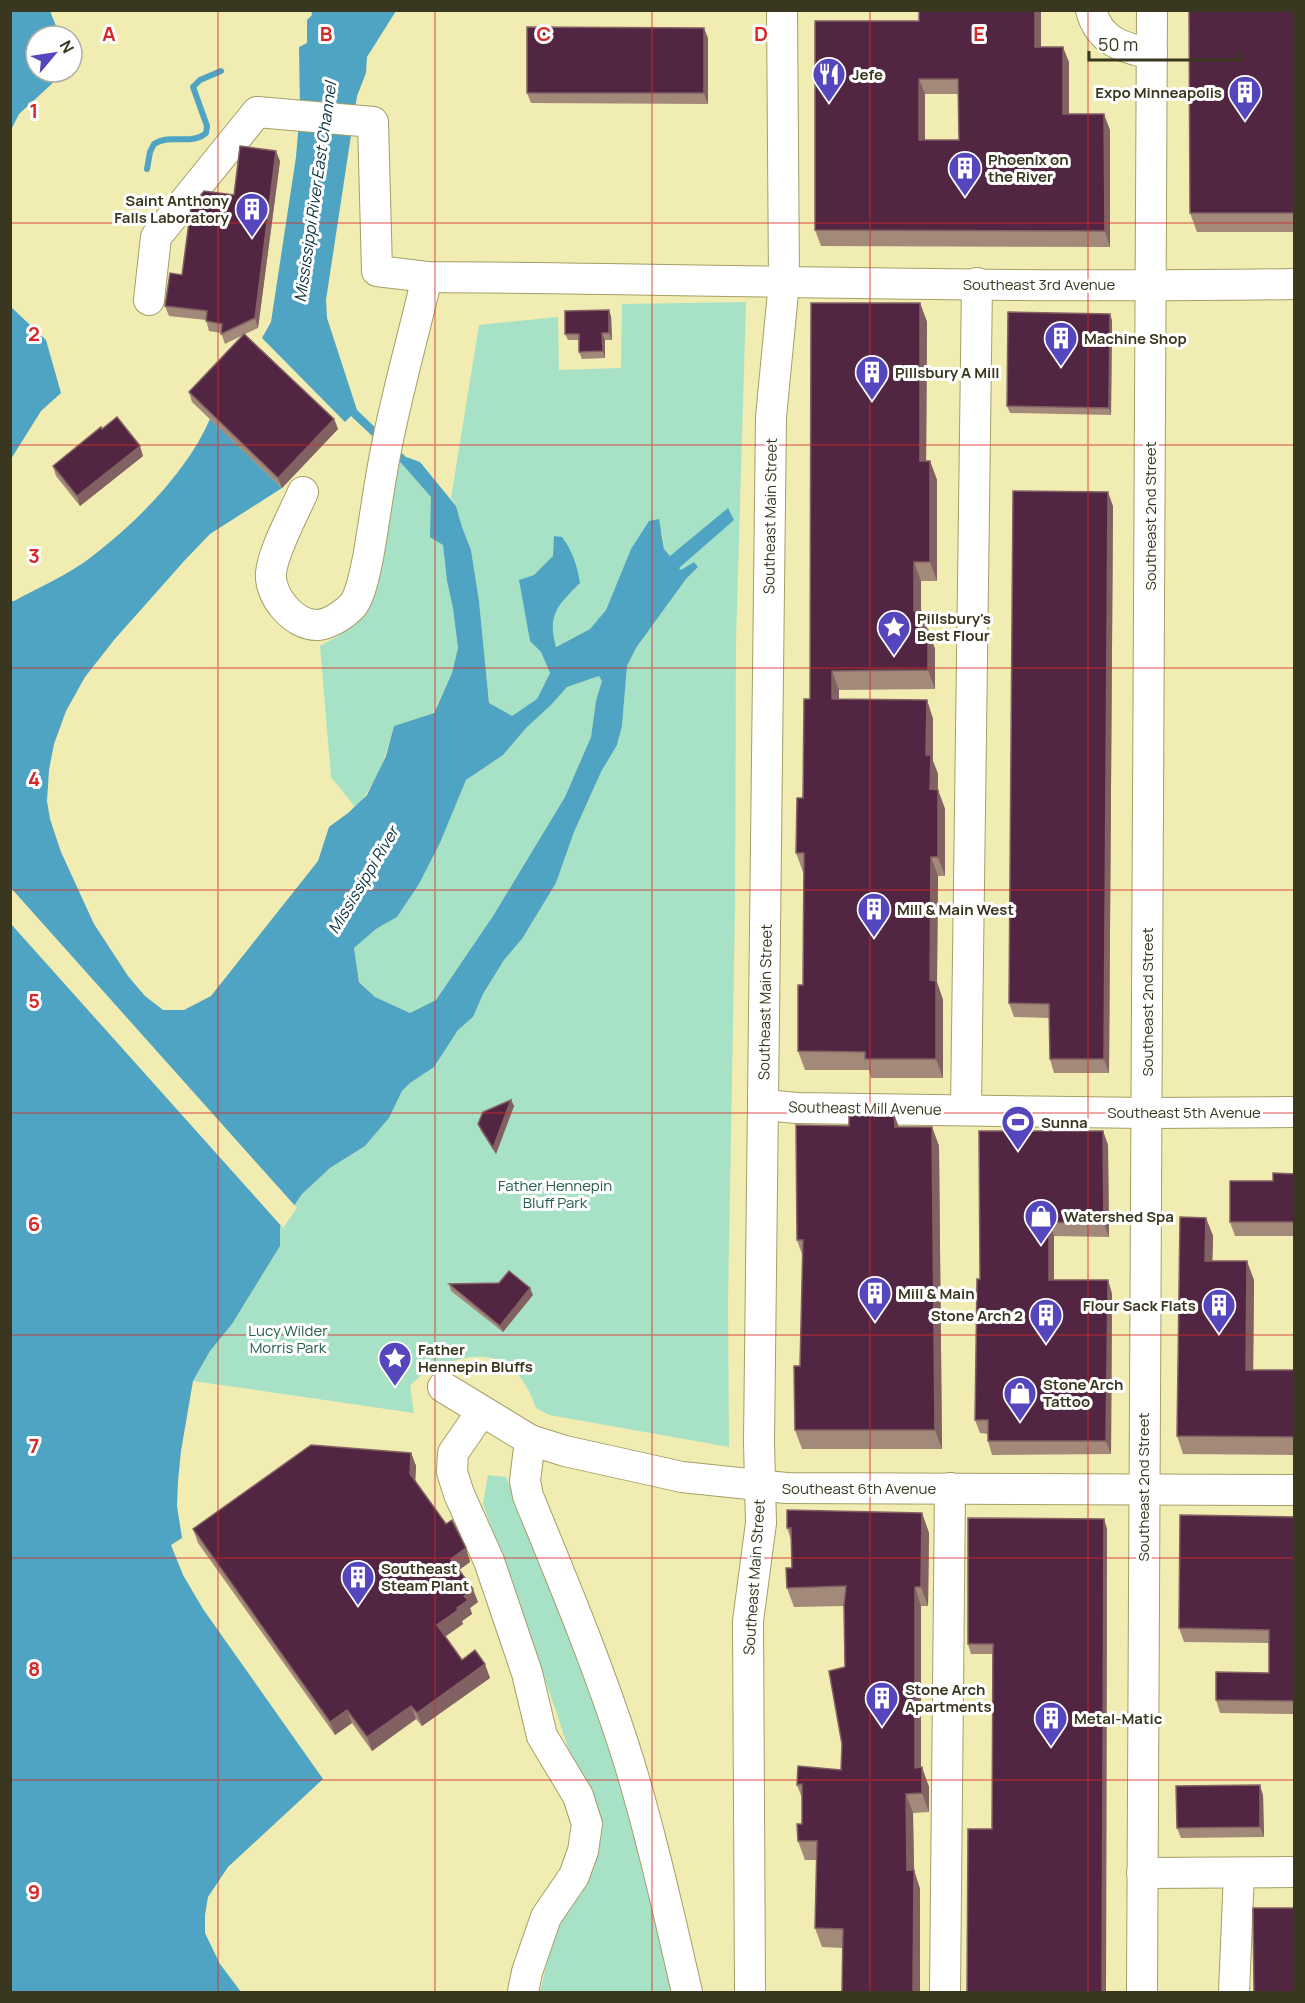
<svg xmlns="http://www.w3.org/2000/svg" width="1305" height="2003" font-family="Manrope,sans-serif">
	<rect width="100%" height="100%" fill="#f1ecb1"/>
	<!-- green -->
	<g fill="#a8e2c6">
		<path d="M746,302L736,641L735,911L728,1302L729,1447L549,1415L536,1408C521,1365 496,1347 450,1362C444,1364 437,1365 432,1367C424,1372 417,1380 410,1385L414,1413L193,1381L210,1351L232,1324L280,1246V1227L302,1194L330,1168L365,1146L389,1118L402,1091L410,1083L434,1067L458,1030L473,1017L483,994L504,960L522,939L556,883L574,832L601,772L617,745L622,726L627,666L636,648L686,579L698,567L680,570L664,549L662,531L631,549L606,610L590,629L555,647C549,612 556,607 580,583L553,556L534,575L520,580L530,641L541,652L550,673L537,699L512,717L489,703L479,601L471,550L462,527L456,506L451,498L479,325L558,317L559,370L621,368L622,304Z"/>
		<path d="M393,454L431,497L443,545L447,581L453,608L458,648L452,673L433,713L394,726C386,755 377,785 355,807L331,777L320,646L340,635L361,611L380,576L395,484L392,461Z"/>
		<polygon points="599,676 603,681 596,701 591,737 565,797 493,916 436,1000 410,1013 375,997 359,981 354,948 376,929 397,917 419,884 440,843 466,780 503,755 526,728 551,705 567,687"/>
		<polygon points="488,1475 506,1477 598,1700 679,1992 540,1992 555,1928 589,1813 555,1708 483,1504"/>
	</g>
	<!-- water -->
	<g fill="#4ea4c2" fill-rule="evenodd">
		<polygon points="11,10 50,11 60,36 36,36 36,72 58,72 56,80 19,114 11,130"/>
		<path d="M311,11H396L367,57L366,73L357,96L326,300L327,318L357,410L406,457L420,462L456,506L462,527L471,550L479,601L489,703L512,716L537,699L550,673L541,652L530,641L519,580L534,575L553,556L554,536L562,537C573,552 577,565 580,583C558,605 547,615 556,647L590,629L606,610L631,549L649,521L659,519L664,549L670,556L728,508L734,520L679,568L681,570L694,562L698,567L686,579L636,648L627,666L622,726L617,745L601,772L574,832L556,883L522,939L504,960L483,994L473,1017L458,1030L434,1067L410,1083L402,1091L389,1118L365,1146L330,1168L302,1194L280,1227V1246L232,1324L210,1351L193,1381L181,1451L178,1481L177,1506L182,1538L171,1545L183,1575L203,1609L323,1779L228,1867L208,1897L205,1915V1933L220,1964L241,1992H11L10,601H14C40,587 67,575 90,558C136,523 187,472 210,419L282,488L210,534L185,560L114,640L85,677L66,711L54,744L49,770L47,801L50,819L61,852L94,924L128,976L145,996L163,1010H184L211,996L318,861L329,827L348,813L367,795L386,756L394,726L434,713L452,673L458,648L453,608L447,581L443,545L430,537L431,497L402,464L351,416L345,422L262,338L271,322L296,157L300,109L299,47L307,43V20L312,15ZM599,676L602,681L596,701L591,737L565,797L493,916L436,1000L410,1013L375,997L359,982L354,948L376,929L397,917L419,884L440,843L466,780L503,755L526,728L551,705L567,687Z"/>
		<polygon points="11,307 46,340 61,393 41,411 11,459"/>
	</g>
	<!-- pier -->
	<polygon fill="#f1ecb1" points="11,888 297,1208 283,1228 11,924"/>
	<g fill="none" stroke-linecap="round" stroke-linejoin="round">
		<!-- stream -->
		<path stroke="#4ea4c2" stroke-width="6" d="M147,169L150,152L154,144C171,133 191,146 206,133L207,126L193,87L200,80L221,71"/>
		<defs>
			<g id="minor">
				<path d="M1091,10C1099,42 1124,48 1152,54"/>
				<path d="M149,300L156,237L257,112L373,122L377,271L427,277C716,279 1005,289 1294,284"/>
				<path d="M303,492C294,513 273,551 271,573C269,596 294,626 318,625C330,624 345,614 353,605C362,594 369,554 371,540C376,510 380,479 386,450C397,392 414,334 427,277"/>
				<polyline points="764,1105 797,1108 1146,1113 1294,1112"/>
				<polyline points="966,1109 977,283"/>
				<polyline points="443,1387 530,1440 565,1451 682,1477 786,1488 1294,1490"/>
				<polyline points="482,1411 453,1453 452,1472 459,1494 489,1561 527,1673 542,1736 578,1796 587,1824 583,1851 574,1876 546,1917 527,1972 523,1992"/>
				<path d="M530,1440L525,1481L528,1496C564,1584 601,1672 629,1762C652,1838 669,1915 687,1992"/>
				<polyline points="1142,1873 1294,1872"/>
				<polyline points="750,1992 748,1621 761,1523 759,1442 771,417 784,282 782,10"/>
				<polyline points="945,1992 950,1488"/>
				<polyline points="1142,1992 1152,10"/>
				<polyline points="1234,1992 1239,1873"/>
			</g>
		</defs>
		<!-- minor casing -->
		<use href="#minor" stroke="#a49f67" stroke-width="32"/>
		<!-- minor -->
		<use href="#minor" stroke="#fff" stroke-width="30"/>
	</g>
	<!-- wall -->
	<g fill="#a2897a" fill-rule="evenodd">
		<polygon points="1294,10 1294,232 1197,232 1190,213"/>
		<path d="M919,21L1041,47L1069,62V114L1110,130V247L821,246L815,230ZM925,94H958L959,140H925Z"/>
		<polygon points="708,38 708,104 531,103 527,93"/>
		<polygon points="280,161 258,328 245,334 334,419 338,429 282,488 192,402 189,392 243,335 225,344 221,333 209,331 206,320 169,316 165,306 182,275 234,195"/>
		<polygon points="920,303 927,322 926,461 930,461 937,480 937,581 921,581 921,612 935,649 935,689 839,690 839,699 927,700 933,719 933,761 938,774 938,790 945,809 945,876 938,876 937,982 943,1000 943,1078 871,1078 869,1070 805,1070 798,1051 803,985 804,872 803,872 796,853 803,798 810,699"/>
		<polygon points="611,316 612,340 605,340 605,358 582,359 579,352 579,340 568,340 565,334"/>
		<polygon points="1112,320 1111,415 1010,413 1007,406"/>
		<polygon points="102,429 143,456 80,506 56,476 53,466"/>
		<polygon points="1113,506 1109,1073 1054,1073 1050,1059 1049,1018 1014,1017 1009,1003"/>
		<polygon points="511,1100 514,1106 496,1154 481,1131 478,1124"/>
		<polygon points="894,1114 899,1127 932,1127 939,1146 942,1449 802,1449 795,1430 800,1366 803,1257 797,1240 849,1126"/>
		<polygon points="1103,1131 1108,1145 1109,1237 1054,1236 1054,1280 1108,1280 1112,1294 1111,1454 992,1455 988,1441 988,1434 980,1433 975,1420 980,1279"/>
		<polygon points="1294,1174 1294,1236 1235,1236 1230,1222 1273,1181"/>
		<polygon points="1206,1218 1213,1236 1212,1261 1254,1280 1253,1370 1294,1370 1294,1455 1183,1454 1177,1436"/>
		<polygon points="449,1284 533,1295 503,1332 451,1291"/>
		<polygon points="411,1453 416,1466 415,1481 446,1524 466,1548 470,1562 459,1570 478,1602 470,1608 472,1614 462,1621 463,1624 445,1636 462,1660 490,1678 422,1726 416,1719 372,1751 352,1723 335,1735 198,1543 193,1529"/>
		<polygon points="922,1513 929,1533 928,1606 921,1606 921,1767 929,1787 929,1812 913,1813 914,1870 920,1889 843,1948 822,1947 815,1928 817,1860 805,1860 798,1841 802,1824 802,1798 797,1785 841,1770 845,1667 844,1606 794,1607 787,1588 792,1568 791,1539 787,1528"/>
		<polygon points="1294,1517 1294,1714 1220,1713 1216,1700 1269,1673 1269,1643 1184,1642 1179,1628"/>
		<polygon points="1104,1519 1107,1529 1106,1992 967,1992 992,1829 992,1654 971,1654 968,1644"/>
		<polygon points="1263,1795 1264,1837 1181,1838 1177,1828"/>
	</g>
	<!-- shaded-wall -->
	<g fill="#826163">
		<polygon points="1035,10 1041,10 1041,62 1035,47"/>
		<polygon points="704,28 708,38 708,104 704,93"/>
		<polygon points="1063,47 1069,62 1069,130 1063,114"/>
		<polygon points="919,79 925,94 925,156 919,140"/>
		<polygon points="1104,114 1110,130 1110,247 1105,231"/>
		<polygon points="276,151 280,161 258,328 255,318"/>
		<polygon points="920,303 927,322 926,480 920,461"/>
		<polygon points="609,310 611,316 612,340 609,333"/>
		<polygon points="1110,314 1112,320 1111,415 1109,408"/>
		<polygon points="602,333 605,340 605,358 603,351"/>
		<polygon points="334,419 338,429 282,488 278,478"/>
		<polygon points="140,446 143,456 80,506 77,496"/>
		<polygon points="930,461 937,480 937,581 930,562"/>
		<polygon points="1108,492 1113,506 1109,1073 1104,1059"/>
		<polygon points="914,562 921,581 921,612 928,630 927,649 914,611"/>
		<polygon points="928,630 935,649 935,689 928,670"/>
		<polygon points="832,671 839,690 839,718 832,699"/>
		<polygon points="927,700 933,719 933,761 938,774 937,808 930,789 926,755"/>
		<polygon points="938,790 945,809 945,876 938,857"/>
		<polygon points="931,857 938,876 937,982 943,1000 943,1078 936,1059 930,980"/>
		<polygon points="511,1100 514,1106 496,1154 493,1148"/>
		<polygon points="894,1114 901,1134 895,1127"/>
		<polygon points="932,1127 939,1146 942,1449 935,1430"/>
		<polygon points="1103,1131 1108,1145 1109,1237 1104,1224"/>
		<polygon points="1206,1218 1213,1236 1212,1279 1205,1261"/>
		<polygon points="1049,1222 1054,1236 1054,1293 1049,1280"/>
		<polygon points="1247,1261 1254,1280 1253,1388 1246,1370"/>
		<polygon points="1108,1280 1112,1294 1111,1454 1106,1441"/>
		<polygon points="530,1288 533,1295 503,1332 500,1326"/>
		<polygon points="411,1453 416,1466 415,1487 410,1474"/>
		<polygon points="922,1513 929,1533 928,1606 921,1587"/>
		<polygon points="1104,1519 1107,1529 1106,1992 1102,1992"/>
		<polygon points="466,1548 470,1562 456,1572 451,1559"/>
		<polygon points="915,1587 921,1606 921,1787 915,1768"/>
		<polygon points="473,1589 478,1602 470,1608 472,1614 462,1621 463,1624 442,1639 437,1625 457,1608 464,1596"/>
		<polygon points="485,1664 490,1678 422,1726 417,1713"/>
		<polygon points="411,1706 416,1719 372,1751 367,1737"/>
		<polygon points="347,1710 352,1723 335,1735 330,1722"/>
		<polygon points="922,1767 929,1787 929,1812 922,1793"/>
		<polygon points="1260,1785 1263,1795 1264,1837 1260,1827"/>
		<polygon points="906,1794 913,1813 914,1870 920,1889 920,1992 913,1992 907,1870"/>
	</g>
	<!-- building -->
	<g fill="#522642" stroke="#826163" stroke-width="1.5" fill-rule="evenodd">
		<path d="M919,10H1035V47H1063V114H1104L1105,231L815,230V21H919ZM919,79H958L959,140H919Z"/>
		<polygon points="1189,10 1294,10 1294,213 1190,213"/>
		<polygon points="527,27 704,28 704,93 527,93"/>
		<polygon points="240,146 276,151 255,318 221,334 222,324 206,321 207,311 165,306 170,273 182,275 191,207 204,191 234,195"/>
		<polygon points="811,303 920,303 920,461 930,461 930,562 914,562 914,611 921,611 920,630 928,630 928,670 832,671 832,699 927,700 926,755 931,755 930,789 938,790 938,857 931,857 930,980 936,981 936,1059 865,1059 865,1052 798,1051 798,985 803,985 804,853 796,853 797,798 803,798 804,699 810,699"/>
		<polygon points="609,310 609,333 602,333 603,351 579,352 579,334 565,334 565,311"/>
		<polygon points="1008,312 1110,314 1109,408 1007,406"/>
		<polygon points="244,334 334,419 278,478 189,392"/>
		<polygon points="117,417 140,446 77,496 53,466 101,427 102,429"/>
		<polygon points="1013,491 1108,492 1104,1059 1050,1059 1049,1004 1009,1003"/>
		<polygon points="511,1100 493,1148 478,1124 483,1112"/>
		<polygon points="894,1114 895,1127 932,1127 935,1430 795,1430 794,1366 800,1366 803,1240 797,1240 796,1125 849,1126 849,1115"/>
		<polygon points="979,1131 1103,1131 1104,1224 1049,1222 1049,1280 1108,1280 1106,1441 988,1441 988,1420 975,1420 977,1279 980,1279"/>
		<polygon points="1273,1173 1294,1174 1294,1222 1230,1222 1230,1181 1273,1181"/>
		<polygon points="1180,1217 1206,1218 1205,1261 1247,1261 1246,1370 1294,1370 1294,1437 1177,1436"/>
		<polygon points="509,1271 530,1288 500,1326 449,1284 499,1283"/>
		<polygon points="311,1445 411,1453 410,1474 446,1524 452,1520 466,1548 451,1559 473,1589 464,1596 468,1600 457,1608 458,1610 437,1625 462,1660 475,1650 485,1664 417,1713 411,1706 367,1737 347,1710 330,1722 193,1529"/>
		<polygon points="787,1510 922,1513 921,1587 915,1587 915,1768 922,1767 922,1793 906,1794 907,1870 914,1870 913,1992 842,1992 843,1929 815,1928 817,1841 798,1841 797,1824 802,1824 802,1784 797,1785 798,1766 841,1770 842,1744 829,1671 845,1667 844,1605 846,1586 787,1588 786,1568 792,1568 791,1528 787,1528"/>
		<polygon points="1180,1515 1294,1517 1294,1701 1216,1700 1216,1672 1269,1673 1269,1630 1179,1628"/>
		<polygon points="968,1518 1104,1519 1102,1992 967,1992 968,1829 992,1829 993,1644 968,1644"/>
		<polygon points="1260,1785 1260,1827 1177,1828 1176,1786"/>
		<polygon points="1253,1908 1294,1908 1294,1992 1254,1992"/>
	</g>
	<!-- grid -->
	<path fill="none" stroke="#d62828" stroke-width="1.5" stroke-opacity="0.55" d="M218,10V1992M435,10V1992M652,10V1992M870,10V1992M1088,10V1992M10,223H1294M10,445H1294M10,668H1294M10,890H1294M10,1113H1294M10,1335H1294M10,1558H1294M10,1780H1294"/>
	<!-- icons -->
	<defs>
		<symbol id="restaurant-pin" viewBox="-11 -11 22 30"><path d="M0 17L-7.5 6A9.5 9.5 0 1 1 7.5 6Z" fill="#5646bd" stroke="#fff"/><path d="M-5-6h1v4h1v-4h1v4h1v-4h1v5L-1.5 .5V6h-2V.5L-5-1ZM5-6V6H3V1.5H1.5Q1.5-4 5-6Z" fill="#fff"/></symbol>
		<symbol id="building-pin" viewBox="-11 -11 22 30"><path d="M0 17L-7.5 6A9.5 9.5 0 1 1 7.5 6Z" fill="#5646bd" stroke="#fff"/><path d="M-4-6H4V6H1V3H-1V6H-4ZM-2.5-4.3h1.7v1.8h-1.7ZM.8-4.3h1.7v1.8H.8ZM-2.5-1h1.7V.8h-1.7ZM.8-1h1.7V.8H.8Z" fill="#fff"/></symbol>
		<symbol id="sight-pin" viewBox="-11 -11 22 30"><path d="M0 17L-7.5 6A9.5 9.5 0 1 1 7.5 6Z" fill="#5646bd" stroke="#fff"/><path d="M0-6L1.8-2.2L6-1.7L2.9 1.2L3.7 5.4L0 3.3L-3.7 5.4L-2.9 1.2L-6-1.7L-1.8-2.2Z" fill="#fff"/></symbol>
		<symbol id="stadium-pin" viewBox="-11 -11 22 30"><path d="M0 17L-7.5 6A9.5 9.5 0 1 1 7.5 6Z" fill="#5646bd" stroke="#fff"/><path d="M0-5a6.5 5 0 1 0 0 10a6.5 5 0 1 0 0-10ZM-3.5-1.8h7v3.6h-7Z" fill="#fff"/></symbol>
		<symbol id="shop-pin" viewBox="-11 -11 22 30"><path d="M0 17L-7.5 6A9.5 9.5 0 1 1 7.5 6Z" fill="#5646bd" stroke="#fff"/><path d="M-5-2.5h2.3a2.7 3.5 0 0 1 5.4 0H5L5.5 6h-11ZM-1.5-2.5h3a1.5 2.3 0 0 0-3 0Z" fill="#fff"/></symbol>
	</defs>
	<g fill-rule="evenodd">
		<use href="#restaurant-pin" x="810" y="55" width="38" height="52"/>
		<use href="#building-pin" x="1226" y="73" width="38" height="52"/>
		<use href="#building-pin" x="946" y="149" width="38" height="52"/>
		<use href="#building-pin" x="233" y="190" width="38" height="52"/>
		<use href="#building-pin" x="1042" y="319" width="38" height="52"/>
		<use href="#building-pin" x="853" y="353" width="38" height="52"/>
		<use href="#sight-pin" x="875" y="608" width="38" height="52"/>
		<use href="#building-pin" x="855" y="890" width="38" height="52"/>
		<use href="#stadium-pin" x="999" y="1103" width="38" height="52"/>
		<use href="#shop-pin" x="1022" y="1197" width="38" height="52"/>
		<use href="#building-pin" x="856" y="1274" width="38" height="52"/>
		<use href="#building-pin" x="1200" y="1286" width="38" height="52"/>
		<use href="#building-pin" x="1027" y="1296" width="38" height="52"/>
		<use href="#sight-pin" x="376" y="1339" width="38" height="52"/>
		<use href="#shop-pin" x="1001" y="1374" width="38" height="52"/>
		<use href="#building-pin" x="339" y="1558" width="38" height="52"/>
		<use href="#building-pin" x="863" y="1679" width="38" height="52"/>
		<use href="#building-pin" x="1032" y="1699" width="38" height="52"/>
	</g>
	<g text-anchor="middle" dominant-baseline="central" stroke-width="6" stroke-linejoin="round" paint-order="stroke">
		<!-- poi labels -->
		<g font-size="15" font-weight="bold" fill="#39371f" stroke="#fff" text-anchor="start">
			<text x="852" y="74">Jefe</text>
			<text x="1222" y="92" text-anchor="end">Expo Minneapolis</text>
			<text x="988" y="159">Phoenix on<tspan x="988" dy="17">the River</tspan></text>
			<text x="229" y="200" text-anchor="end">Saint Anthony<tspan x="229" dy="17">Falls Laboratory</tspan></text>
			<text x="1084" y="338">Machine Shop</text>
			<text x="895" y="372">Pillsbury A Mill</text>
			<text x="917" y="618">Pillsbury's<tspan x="917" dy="17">Best Flour</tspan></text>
			<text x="897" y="909">Mill &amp; Main West</text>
			<text x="1041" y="1122">Sunna</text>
			<text x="1064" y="1216">Watershed Spa</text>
			<text x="898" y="1293">Mill &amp; Main</text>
			<text x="1196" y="1305" text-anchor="end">Flour Sack Flats</text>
			<text x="1023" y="1315" text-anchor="end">Stone Arch 2</text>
			<text x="418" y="1349">Father<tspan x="418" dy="17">Hennepin Bluffs</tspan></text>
			<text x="1043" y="1384">Stone Arch<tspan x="1043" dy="17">Tattoo</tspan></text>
			<text x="381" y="1568">Southeast<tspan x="381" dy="17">Steam Plant</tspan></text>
			<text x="905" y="1689">Stone Arch<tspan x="905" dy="17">Apartments</tspan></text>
			<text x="1074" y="1718">Metal-Matic</text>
		</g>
		<!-- street labels -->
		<g font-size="15" fill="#39371f" stroke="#fff">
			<text x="1039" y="284">Southeast 3rd Avenue</text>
			<text transform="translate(770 516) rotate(-89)">Southeast Main Street</text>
			<text transform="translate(1150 516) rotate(-90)">Southeast 2nd Street</text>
			<text transform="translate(765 1002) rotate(-89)">Southeast Main Street</text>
			<text transform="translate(1147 1002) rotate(-90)">Southeast 2nd Street</text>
			<text transform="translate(865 1108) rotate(1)">Southeast Mill Avenue</text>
			<text x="1184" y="1112">Southeast 5th Avenue</text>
			<text transform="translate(1143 1487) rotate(-90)">Southeast 2nd Street</text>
			<text x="859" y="1488">Southeast 6th Avenue</text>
			<text transform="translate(754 1577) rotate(-86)">Southeast Main Street</text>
		</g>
		<!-- park labels -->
		<g font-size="15" fill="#235f46" stroke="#fff">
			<text x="555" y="1185">Father Hennepin<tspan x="555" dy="17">Bluff Park</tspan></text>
			<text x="288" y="1330">Lucy Wilder<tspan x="288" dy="17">Morris Park</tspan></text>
		</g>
		<!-- water labels -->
		<g font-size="16" font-style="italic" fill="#08323f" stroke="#fff">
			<text transform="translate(315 192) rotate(-82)">Mississippi River East Channel</text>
			<text transform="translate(363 880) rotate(-59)">Mississippi River</text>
		</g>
	</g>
	<g font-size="20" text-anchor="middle" font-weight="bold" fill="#d62828" stroke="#fff" stroke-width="6" stroke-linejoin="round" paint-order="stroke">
		<text x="109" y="41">A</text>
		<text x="326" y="41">B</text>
		<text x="544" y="41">C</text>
		<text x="761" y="41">D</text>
		<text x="979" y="41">E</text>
		<text x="34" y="118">1</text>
		<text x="34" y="341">2</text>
		<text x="34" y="563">3</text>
		<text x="34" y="786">4</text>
		<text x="34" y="1008">5</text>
		<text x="34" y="1231">6</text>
		<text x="34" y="1453">7</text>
		<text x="34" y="1676">8</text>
		<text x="34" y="1899">9</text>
	</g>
	<!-- border -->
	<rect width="1305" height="2003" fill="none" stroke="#39371f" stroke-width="24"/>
	<!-- north arrow -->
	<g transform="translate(54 54) rotate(61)"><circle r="28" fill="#ffffff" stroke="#b0afa5" stroke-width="1.5"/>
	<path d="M0-4.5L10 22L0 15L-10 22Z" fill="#5646bd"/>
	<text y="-9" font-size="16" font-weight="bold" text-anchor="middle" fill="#39371f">N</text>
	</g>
	<!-- scale -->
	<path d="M1089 51v9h152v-9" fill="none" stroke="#39371f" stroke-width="3"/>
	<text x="1098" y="51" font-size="18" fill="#39371f" stroke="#ffffff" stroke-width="4.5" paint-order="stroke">50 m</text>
</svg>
